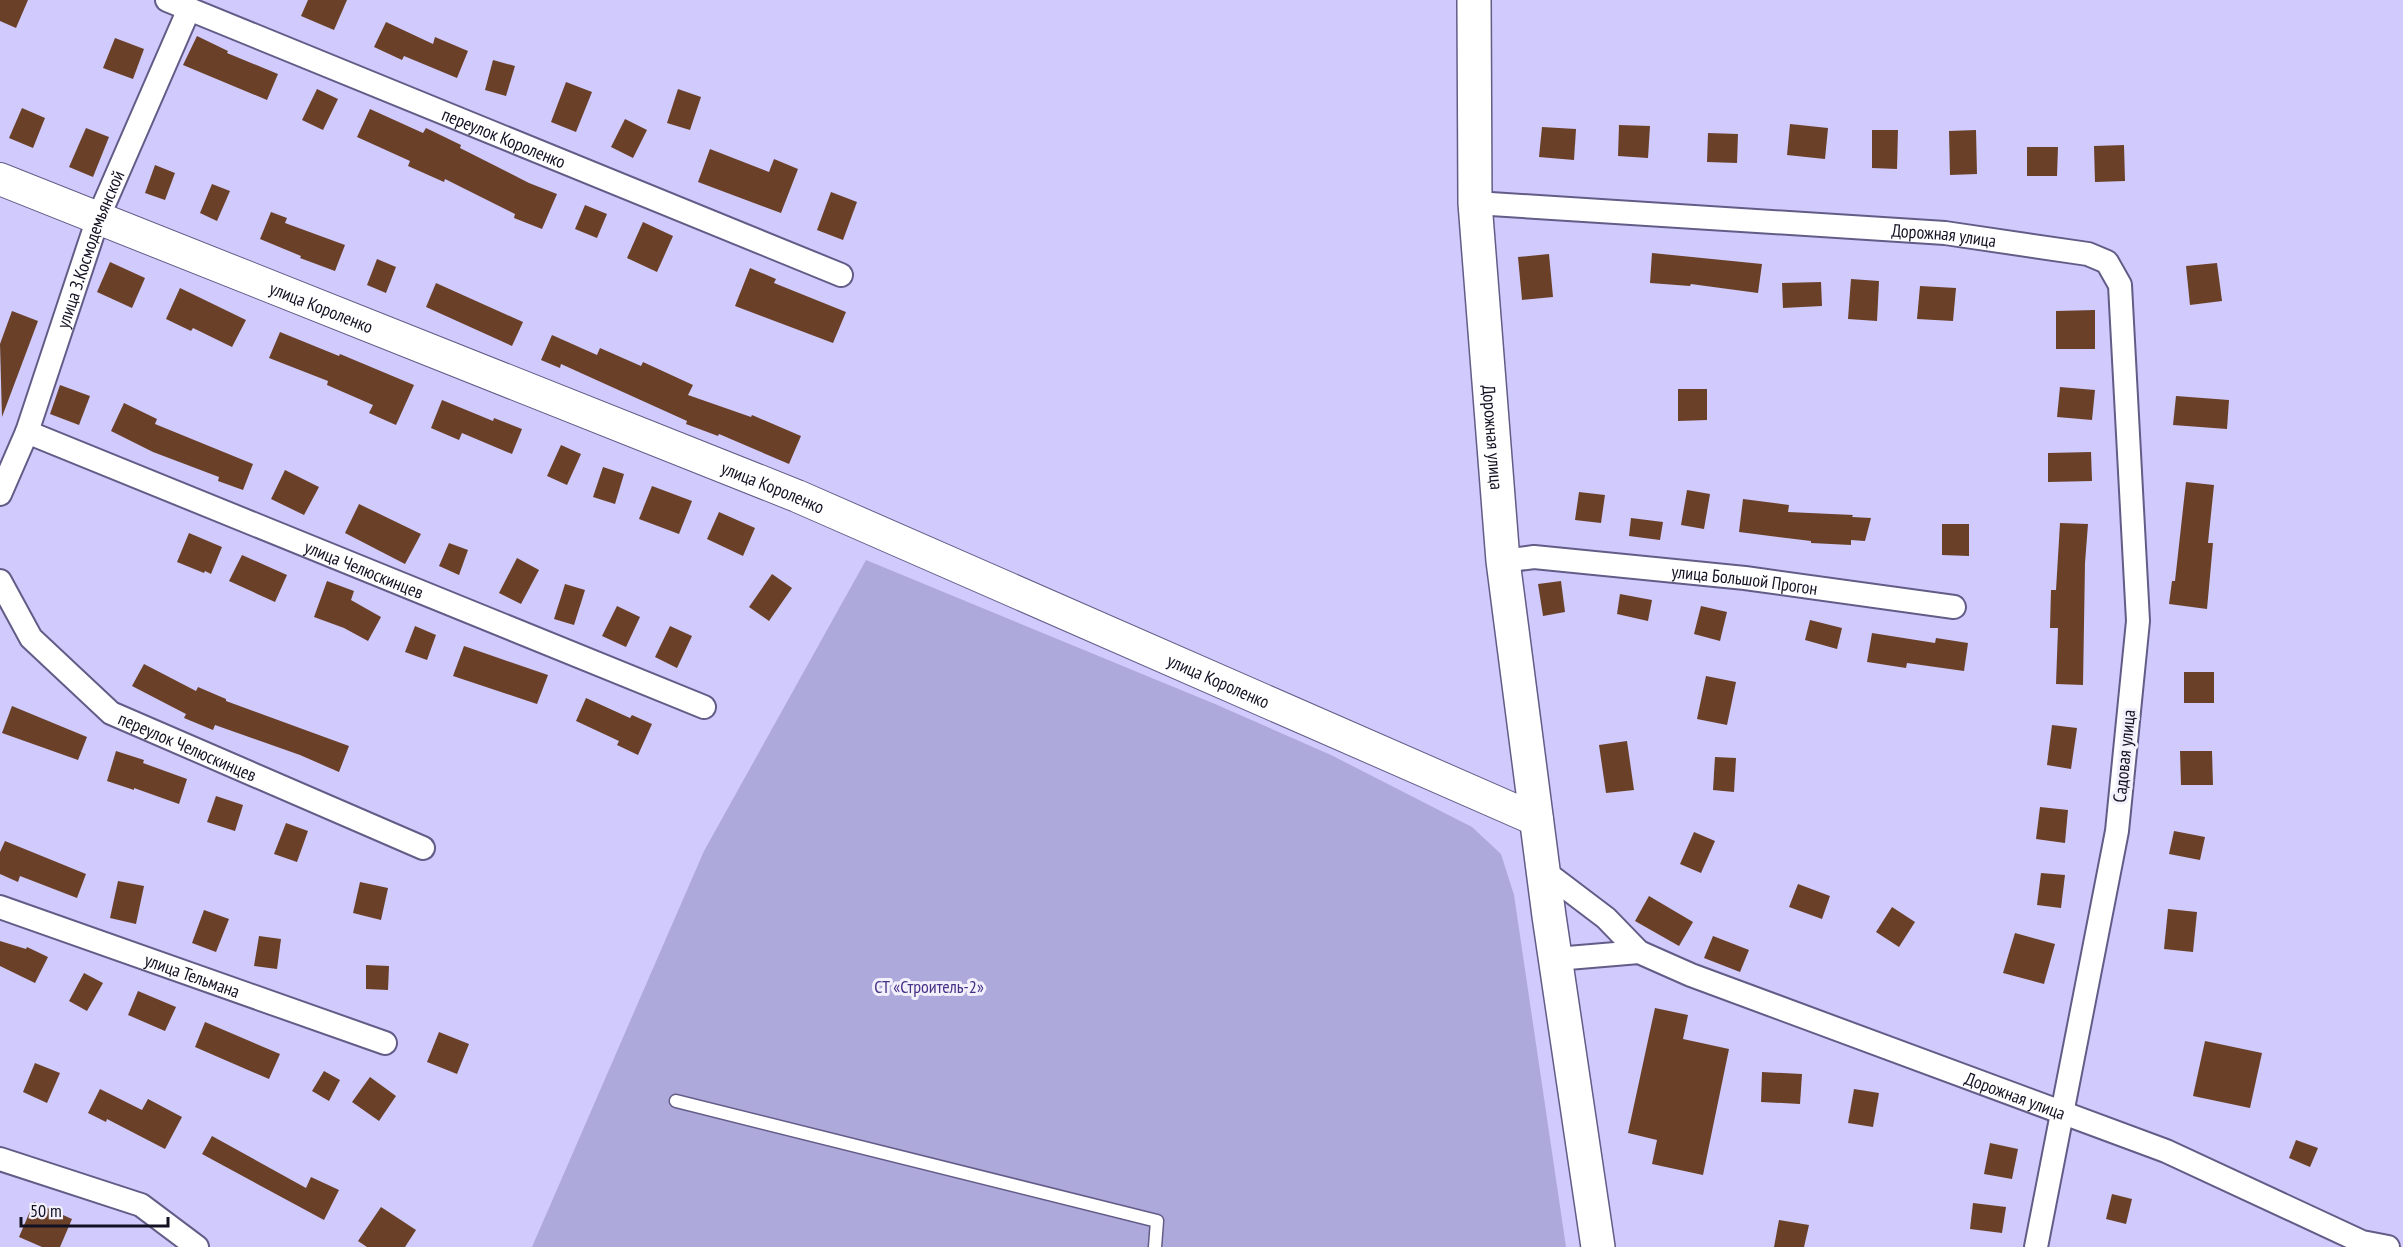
<svg xmlns="http://www.w3.org/2000/svg" width="2403" height="1247" font-family="'PT Sans Narrow',sans-serif">
	<rect width="100%" height="100%" fill="#d0cbfc"/>
	<!-- green -->
	<polygon fill="#aea9db" points="866,560 1215,704 1331,755 1472,827 1501,854 1514,895 1566,1247 532,1247 704,851"/>
	<!-- building -->
	<g fill="#6a4029">
		<polygon points="0,0 28,0 16,28 0,21"/>
		<polygon points="308,0 347,0 334,30 301,16"/>
		<polygon points="386,22 433,44 435,37 468,51 457,78 404,56 402,60 374,47"/>
		<polygon points="197,36 228,51 227,53 278,74 267,100 183,65"/>
		<polygon points="115,38 144,49 133,79 103,68"/>
		<polygon points="493,60 515,66 506,96 485,90"/>
		<polygon points="566,82 592,92 576,132 551,122"/>
		<polygon points="317,89 338,99 323,130 302,120"/>
		<polygon points="678,89 701,97 690,130 667,123"/>
		<polygon points="22,108 45,118 33,148 9,138"/>
		<polygon points="370,109 423,133 426,128 461,145 460,148 529,183 557,194 542,229 514,218 515,214 445,179 444,182 408,166 410,161 357,137"/>
		<polygon points="625,119 647,130 633,158 611,147"/>
		<polygon points="1790,124 1828,128 1825,159 1787,155"/>
		<polygon points="1619,125 1650,126 1648,158 1618,156"/>
		<polygon points="1542,127 1576,129 1574,160 1539,157"/>
		<polygon points="86,128 109,137 93,177 69,167"/>
		<polygon points="1872,130 1898,130 1897,169 1872,168"/>
		<polygon points="1976,130 1977,174 1950,175 1949,131"/>
		<polygon points="1708,133 1738,134 1737,163 1707,162"/>
		<polygon points="2124,145 2125,181 2095,182 2094,146"/>
		<polygon points="2027,147 2058,147 2057,176 2027,176"/>
		<polygon points="710,149 769,172 774,159 798,169 781,213 698,182"/>
		<polygon points="155,165 175,173 165,200 145,193"/>
		<polygon points="212,184 230,191 217,221 200,213"/>
		<polygon points="831,192 857,202 843,240 817,230"/>
		<polygon points="585,205 607,214 597,238 575,229"/>
		<polygon points="271,212 287,218 285,223 345,245 335,271 300,258 301,256 260,239"/>
		<polygon points="643,222 673,236 657,272 627,258"/>
		<polygon points="1652,253 1762,264 1758,293 1691,284 1690,286 1650,283"/>
		<polygon points="1549,254 1553,297 1522,300 1518,257"/>
		<polygon points="377,259 396,267 386,293 367,285"/>
		<polygon points="110,262 145,278 132,308 97,292"/>
		<polygon points="2217,263 2222,301 2190,305 2186,266"/>
		<polygon points="750,268 776,279 774,283 846,312 833,343 735,306"/>
		<polygon points="1851,279 1879,281 1877,321 1848,319"/>
		<polygon points="1821,282 1822,306 1783,308 1782,283"/>
		<polygon points="436,283 523,322 512,346 426,307"/>
		<polygon points="1920,286 1956,288 1953,321 1917,319"/>
		<polygon points="180,288 246,320 232,347 193,328 191,331 166,319"/>
		<polygon points="2095,310 2095,349 2056,349 2056,311"/>
		<polygon points="12,311 38,321 2,417 0,344"/>
		<polygon points="280,332 339,356 340,354 414,385 396,425 369,413 373,405 327,385 328,381 269,358"/>
		<polygon points="552,335 597,355 600,348 641,366 643,362 693,385 688,395 751,417 752,415 801,436 789,464 719,434 718,436 686,424 687,421 561,364 560,368 541,360"/>
		<polygon points="60,385 90,396 79,425 50,414"/>
		<polygon points="2060,387 2095,390 2092,420 2057,417"/>
		<polygon points="1678,389 1707,389 1707,420 1678,421"/>
		<polygon points="2176,396 2229,400 2227,429 2173,425"/>
		<polygon points="442,400 493,421 494,418 522,429 512,454 462,433 459,440 431,428"/>
		<polygon points="124,403 157,419 155,424 253,464 243,490 218,481 219,477 153,452 111,431"/>
		<polygon points="561,445 581,454 567,485 547,476"/>
		<polygon points="2091,452 2092,481 2048,482 2048,453"/>
		<polygon points="603,467 624,474 615,504 593,497"/>
		<polygon points="285,470 319,487 304,515 271,499"/>
		<polygon points="2186,482 2214,485 2208,543 2213,543 2207,609 2169,604 2172,581 2175,581"/>
		<polygon points="652,486 692,501 679,534 639,519"/>
		<polygon points="1687,490 1710,494 1704,529 1681,525"/>
		<polygon points="1579,492 1605,495 1601,523 1575,520"/>
		<polygon points="1743,499 1789,505 1788,512 1853,515 1852,517 1871,518 1865,541 1851,540 1851,545 1811,543 1811,541 1739,532"/>
		<polygon points="359,504 421,534 405,564 345,533"/>
		<polygon points="719,512 755,528 743,556 707,539"/>
		<polygon points="1631,518 1663,522 1660,540 1629,536"/>
		<polygon points="2060,523 2088,524 2085,563 2083,685 2056,684 2058,628 2050,628 2051,590 2056,590"/>
		<polygon points="1942,524 1969,524 1969,556 1942,555"/>
		<polygon points="189,533 222,547 211,574 205,571 204,573 177,562"/>
		<polygon points="449,543 468,550 459,575 439,566"/>
		<polygon points="242,555 287,575 275,602 229,581"/>
		<polygon points="517,558 539,570 521,604 499,593"/>
		<polygon points="772,574 792,588 769,621 749,607"/>
		<polygon points="327,581 354,591 351,600 381,617 368,641 344,628 314,617"/>
		<polygon points="1561,581 1565,612 1543,616 1538,584"/>
		<polygon points="565,584 585,590 574,625 554,619"/>
		<polygon points="1620,594 1652,600 1648,621 1617,614"/>
		<polygon points="617,606 640,617 626,647 602,636"/>
		<polygon points="1701,606 1727,612 1720,641 1694,634"/>
		<polygon points="1810,620 1842,628 1837,649 1805,640"/>
		<polygon points="415,626 436,635 427,660 405,652"/>
		<polygon points="670,626 692,636 677,668 655,657"/>
		<polygon points="1872,633 1935,643 1936,638 1968,643 1964,671 1907,663 1906,668 1867,662"/>
		<polygon points="464,646 548,675 537,704 453,676"/>
		<polygon points="144,664 196,691 198,687 226,699 226,701 349,746 339,772 300,755 215,725 213,730 184,718 186,714 132,686"/>
		<rect x="2184" y="672" width="30" height="31"/>
		<polygon points="1706,676 1736,682 1727,725 1697,719"/>
		<polygon points="586,698 630,718 632,715 652,724 638,755 617,745 619,741 576,721"/>
		<polygon points="12,706 87,737 78,760 2,733"/>
		<polygon points="2052,725 2077,728 2071,769 2047,765"/>
		<polygon points="1627,741 1634,790 1606,793 1599,745"/>
		<polygon points="116,751 144,760 143,763 187,779 179,804 134,788 134,790 107,781"/>
		<polygon points="2180,751 2212,751 2213,785 2181,785"/>
		<polygon points="1715,757 1736,758 1734,792 1713,790"/>
		<polygon points="216,796 243,805 235,831 207,822"/>
		<polygon points="2040,807 2068,810 2065,843 2036,839"/>
		<polygon points="286,823 308,831 297,862 274,854"/>
		<polygon points="2174,831 2205,837 2200,860 2169,854"/>
		<polygon points="1694,832 1715,841 1701,873 1680,864"/>
		<polygon points="5,841 86,874 77,898 20,876 18,882 0,874 0,852"/>
		<polygon points="2041,873 2065,875 2061,908 2037,905"/>
		<polygon points="118,881 144,886 136,924 110,918"/>
		<polygon points="360,882 388,888 381,920 353,913"/>
		<polygon points="1798,884 1830,896 1822,919 1789,907"/>
		<polygon points="1649,896 1693,922 1679,946 1635,921"/>
		<polygon points="1892,907 1915,922 1899,947 1876,932"/>
		<polygon points="2168,909 2197,912 2193,952 2164,949"/>
		<polygon points="204,910 229,919 216,952 192,943"/>
		<polygon points="2015,933 2055,944 2044,984 2003,973"/>
		<polygon points="259,936 281,939 277,969 254,966"/>
		<polygon points="1713,936 1749,950 1740,972 1704,958"/>
		<polygon points="0,941 26,949 27,947 48,957 35,983 0,966"/>
		<polygon points="366,965 389,966 388,990 366,989"/>
		<polygon points="84,973 103,983 87,1011 69,1001"/>
		<polygon points="138,991 176,1007 165,1031 128,1015"/>
		<polygon points="1655,1008 1688,1015 1683,1039 1729,1049 1703,1175 1652,1164 1657,1140 1628,1133"/>
		<polygon points="205,1022 280,1054 269,1079 195,1047"/>
		<polygon points="439,1032 469,1044 457,1074 427,1062"/>
		<polygon points="2205,1041 2262,1053 2250,1108 2193,1096"/>
		<polygon points="35,1063 60,1073 47,1103 23,1092"/>
		<polygon points="324,1071 340,1080 329,1101 312,1091"/>
		<polygon points="1762,1072 1802,1074 1800,1104 1761,1102"/>
		<polygon points="370,1077 396,1096 379,1121 352,1102"/>
		<polygon points="100,1089 142,1110 148,1099 182,1117 165,1149 107,1119 106,1122 88,1113"/>
		<polygon points="1854,1089 1879,1093 1873,1127 1848,1123"/>
		<polygon points="212,1136 306,1188 311,1177 339,1190 324,1220 202,1154"/>
		<polygon points="2296,1140 2318,1148 2310,1167 2289,1158"/>
		<polygon points="1990,1143 2018,1149 2012,1179 1984,1174"/>
		<polygon points="2112,1194 2132,1199 2126,1224 2106,1219"/>
		<polygon points="34,1202 72,1219 60,1247 42,1247 19,1237"/>
		<polygon points="1973,1203 2006,1207 2002,1233 1970,1229"/>
		<polygon points="381,1207 416,1230 405,1247 367,1247 358,1241"/>
		<polygon points="1779,1220 1809,1225 1804,1247 1774,1247"/>
	</g>
	<g fill="none" stroke-linecap="round" stroke-linejoin="round">
		<defs>
			<polyline id="lane" points="676,1101 1157,1221 1155,1247"/>
			<g id="street">
				<path id="s1" d="M167,0L841,275"/>
				<path id="s2" d="M1475,203L1945,233L2088,254L2107,262L2120,285L2138,621L2117,831L2036,1247"/>
				<path id="s3" d="M27,432L704,707"/>
				<path id="s4" d="M0,494L27,432L98,218L189,9"/>
				<path id="s5" d="M1503,561L1534,557L1745,578L1954,607"/>
				<path id="s6" d="M0,581L31,638L111,713L423,848"/>
				<polyline points="1544,871 1606,918 1639,952"/>
				<path id="s7" d="M0,907L385,1043"/>
				<path id="s8" d="M1556,959L1639,952L1691,975L2166,1151L2362,1242L2388,1247"/>
				<polyline points="0,1159 141,1205 197,1247"/>
			</g>
			<g id="secondary">
				<path id="s9" d="M0,179L797,496L1537,820"/>
			</g>
			<g id="primary">
				<path id="s10" d="M1474,0L1475,203L1503,561L1549,916L1598,1247"/>
			</g>
		</defs>
		<!-- lane casing -->
		<use href="#lane" stroke="#625c87" stroke-width="15"/>
		<!-- street casing -->
		<use href="#street" stroke="#625c87" stroke-width="26"/>
		<!-- secondary casing -->
		<use href="#secondary" stroke="#625c87" stroke-width="34"/>
		<!-- primary casing -->
		<use href="#primary" stroke="#625c87" stroke-width="36"/>
		<!-- lane -->
		<use href="#lane" stroke="#fff" stroke-width="12"/>
		<!-- street -->
		<use href="#street" stroke="#fff" stroke-width="22"/>
		<!-- secondary -->
		<use href="#secondary" stroke="#fff" stroke-width="32"/>
		<!-- primary -->
		<use href="#primary" stroke="#fff" stroke-width="33"/>
	</g>
	<g text-anchor="middle" dominant-baseline="central" stroke-width="6" stroke-linejoin="round" paint-order="stroke">
		<!-- street labels -->
		<g font-size="18" fill="#131122" stroke="#f2f1fb">
			<text stroke="none"><textPath href="#s1" startOffset="364">переулок Короленко</textPath></text>
			<text stroke="none"><textPath href="#s2" startOffset="470">Дорожная улица</textPath></text>
			<text stroke="none"><textPath href="#s4" startOffset="261">улица З.Космодемьянской</textPath></text>
			<text stroke="none"><textPath href="#s9" startOffset="346">улица Короленко</textPath></text>
			<text stroke="none"><textPath href="#s10" startOffset="438">Дорожная улица</textPath></text>
			<text stroke="none"><textPath href="#s9" startOffset="832">улица Короленко</textPath></text>
			<text stroke="none"><textPath href="#s3" startOffset="364">улица Челюскинцев</textPath></text>
			<text stroke="none"><textPath href="#s5" startOffset="243">улица Большой Прогон</textPath></text>
			<text stroke="none"><textPath href="#s9" startOffset="1318">улица Короленко</textPath></text>
			<text stroke="none"><textPath href="#s6" startOffset="258">переулок Челюскинцев</textPath></text>
			<text transform="translate(2124 756) rotate(-84)">Садовая улица</text>
			<text stroke="none"><textPath href="#s7" startOffset="204">улица Тельмана</textPath></text>
			<text stroke="none"><textPath href="#s8" startOffset="486">Дорожная улица</textPath></text>
		</g>
		<!-- park labels -->
		<g font-size="18" fill="#463187" stroke="#f2f1fb">
			<text x="929" y="986">СТ «Строитель-2»</text>
		</g>
	</g>
	<!-- scale -->
	<path d="M21 1217v9h147v-9" fill="none" stroke="#131122" stroke-width="3"/>
	<text x="30" y="1217" font-size="18" fill="#131122" stroke="#f2f1fb" stroke-width="4.5" paint-order="stroke">50 m</text>
</svg>
